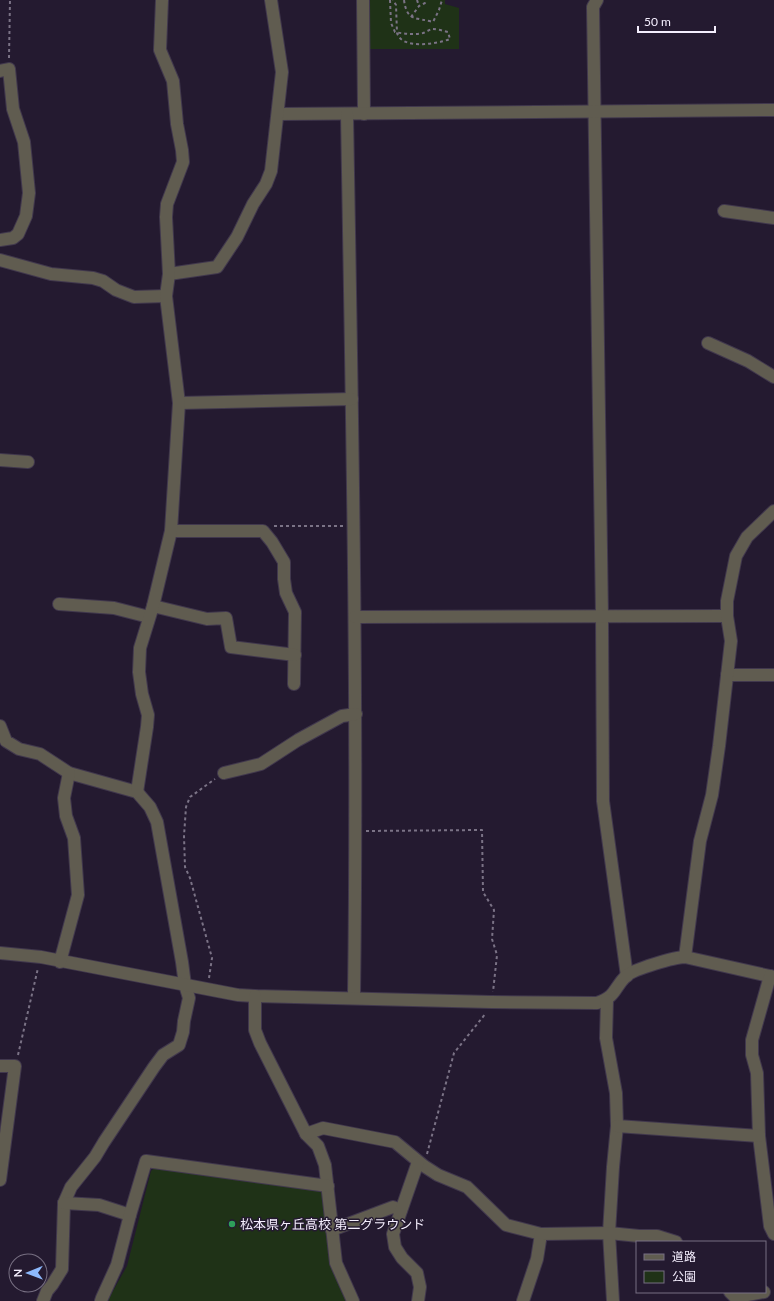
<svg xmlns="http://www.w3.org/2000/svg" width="774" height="1301" font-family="Lato,'Noto Sans JP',sans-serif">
	<rect width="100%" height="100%" fill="#241a30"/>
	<!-- green -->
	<g fill="#1f3217">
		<polygon points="365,0 445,0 445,4 459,8 459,49 366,49"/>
		<polygon points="154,1168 322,1189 349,1301 109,1301 109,1298 127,1266 151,1171"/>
	</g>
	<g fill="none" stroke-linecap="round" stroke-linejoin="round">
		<defs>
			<g id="minor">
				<polyline points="363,0 364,114"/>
				<polyline points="597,0 593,7 602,617 603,801 627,976"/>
				<polyline points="0,71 9,69 13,109 24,142 29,193 26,216 18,234 13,238 0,240"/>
				<polyline points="278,114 774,110"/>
				<path d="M347,114C352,409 358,703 354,997"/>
				<polyline points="724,211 774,218"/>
				<polyline points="0,260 51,274 93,278 103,281 116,290 134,297 166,296"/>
				<polyline points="169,274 217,267 237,237 253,204 266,184 271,171 282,72 271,0"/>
				<polyline points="708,343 748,361 774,377"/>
				<polyline points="179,403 352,399"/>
				<polyline points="0,460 28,462"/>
				<polyline points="171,531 263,531 272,542 284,562 284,579 286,593 295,612 294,684"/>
				<polyline points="59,604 114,608 149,617"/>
				<polyline points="153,606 207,619 226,618 231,647 295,655"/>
				<polyline points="355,617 727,616"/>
				<polyline points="727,675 774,675"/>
				<polyline points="0,726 6,741 19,749 40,754 69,773 137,792 150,807 157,822 182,962 185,985 189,998 184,1021 183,1032 179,1045 163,1055 154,1067 104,1142 95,1157 71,1187 64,1203 62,1269 52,1285 47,1291 43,1301"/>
				<polyline points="224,773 261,764 298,740 342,716 356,714"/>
				<polyline points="137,792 147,727 148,715 142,694 139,672 140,648 153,606 171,531 179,403 166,296 169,274 166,217 167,204 183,162 182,150 177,124 173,81 160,50 162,0"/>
				<path d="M0,953L41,957L207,989L238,995L255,996L491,1002L597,1003C617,996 613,989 626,976C634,969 675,957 685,957L774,977"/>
				<polyline points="685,957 700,841 712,795 719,746 731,641 727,616 727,601 736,556 747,537 774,511"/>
				<polyline points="60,962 78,895 74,838 66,816 64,798 69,773"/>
				<polyline points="770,976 752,1040 752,1055 757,1073 759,1136 770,1226 774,1234"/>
				<polyline points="255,996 255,1030 260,1043 306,1134 318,1146 325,1165 336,1263 353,1301"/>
				<polyline points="607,1000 606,1038 616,1093 617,1126 613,1167 609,1233 613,1301"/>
				<polyline points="0,1066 15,1066 0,1180"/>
				<polyline points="617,1126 759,1136"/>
				<polyline points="306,1134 323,1128 395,1142 424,1166 438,1175 467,1187 506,1225 541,1234"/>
				<polyline points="64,1203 99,1205 130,1215"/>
				<polyline points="332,1230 393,1207 401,1210"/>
				<polyline points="730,1292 734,1296 742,1296 764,1292"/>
				<polyline points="101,1301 102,1298 117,1265 130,1215 146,1161 328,1186"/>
				<polyline points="418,1301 420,1287 417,1273 402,1258 395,1247 393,1234 418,1162"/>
				<polyline points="523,1301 537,1259 541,1234 609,1233 639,1236 657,1236 676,1242"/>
			</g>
		</defs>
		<!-- minor casing -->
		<use href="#minor" stroke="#41384d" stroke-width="14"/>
		<!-- path -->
		<g stroke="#7b7386" stroke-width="2" stroke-dasharray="3 3" stroke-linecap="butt">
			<path d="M390,0L391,23L395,32C405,34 414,35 423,33C426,32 429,30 432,29C437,29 444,31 448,32L450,39C437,44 402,50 397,33L396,5L393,0"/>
			<path d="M404,0C407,22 416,17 433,22L439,10L442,0"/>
			<polyline points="417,0 419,6"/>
			<polyline points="411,17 419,6 425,3 426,0"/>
			<polyline points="9,58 10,0"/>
			<polyline points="274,526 343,526"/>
			<polyline points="366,831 482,830 483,892 494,910 492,939 497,955 493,992"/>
			<polyline points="209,978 212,958 190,878 185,867 184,836 186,807 190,797 215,779"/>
			<polyline points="18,1055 38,968"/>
			<polyline points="427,1154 454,1053 486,1013"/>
		</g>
		<!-- minor -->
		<use href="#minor" stroke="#605c50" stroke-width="12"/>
	</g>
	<!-- markers -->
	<circle fill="#2e9e5b" stroke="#241a30" stroke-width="1.5" cx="232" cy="1224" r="4"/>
	<g text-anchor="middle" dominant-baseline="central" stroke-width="3" stroke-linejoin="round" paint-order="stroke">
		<!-- poi labels -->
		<g font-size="13" fill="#f4eefd" stroke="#241a30" text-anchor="start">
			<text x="240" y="1224">松本県ヶ丘高校 第二グラウンド</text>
		</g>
	</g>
	<!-- legend -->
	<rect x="636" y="1241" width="130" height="52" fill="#241a30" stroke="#776f82"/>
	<rect x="644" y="1254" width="20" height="6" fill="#605c50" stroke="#776f82"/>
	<text x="672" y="1261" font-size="12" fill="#f4eefd">道路</text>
	<rect x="644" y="1271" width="20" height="12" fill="#1f3217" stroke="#776f82"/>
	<text x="672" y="1281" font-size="12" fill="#f4eefd">公園</text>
	<!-- north arrow -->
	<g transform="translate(28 1273) rotate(269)"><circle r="19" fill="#241a30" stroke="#776f82"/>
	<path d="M0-3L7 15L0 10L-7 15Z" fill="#8db9fc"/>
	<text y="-6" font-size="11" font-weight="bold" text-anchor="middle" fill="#f4eefd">N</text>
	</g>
	<!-- scale -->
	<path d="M638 26v6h77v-6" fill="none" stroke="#f4eefd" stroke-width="2"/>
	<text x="644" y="26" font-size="12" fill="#f4eefd" stroke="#241a30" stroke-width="3" paint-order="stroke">50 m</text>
</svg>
